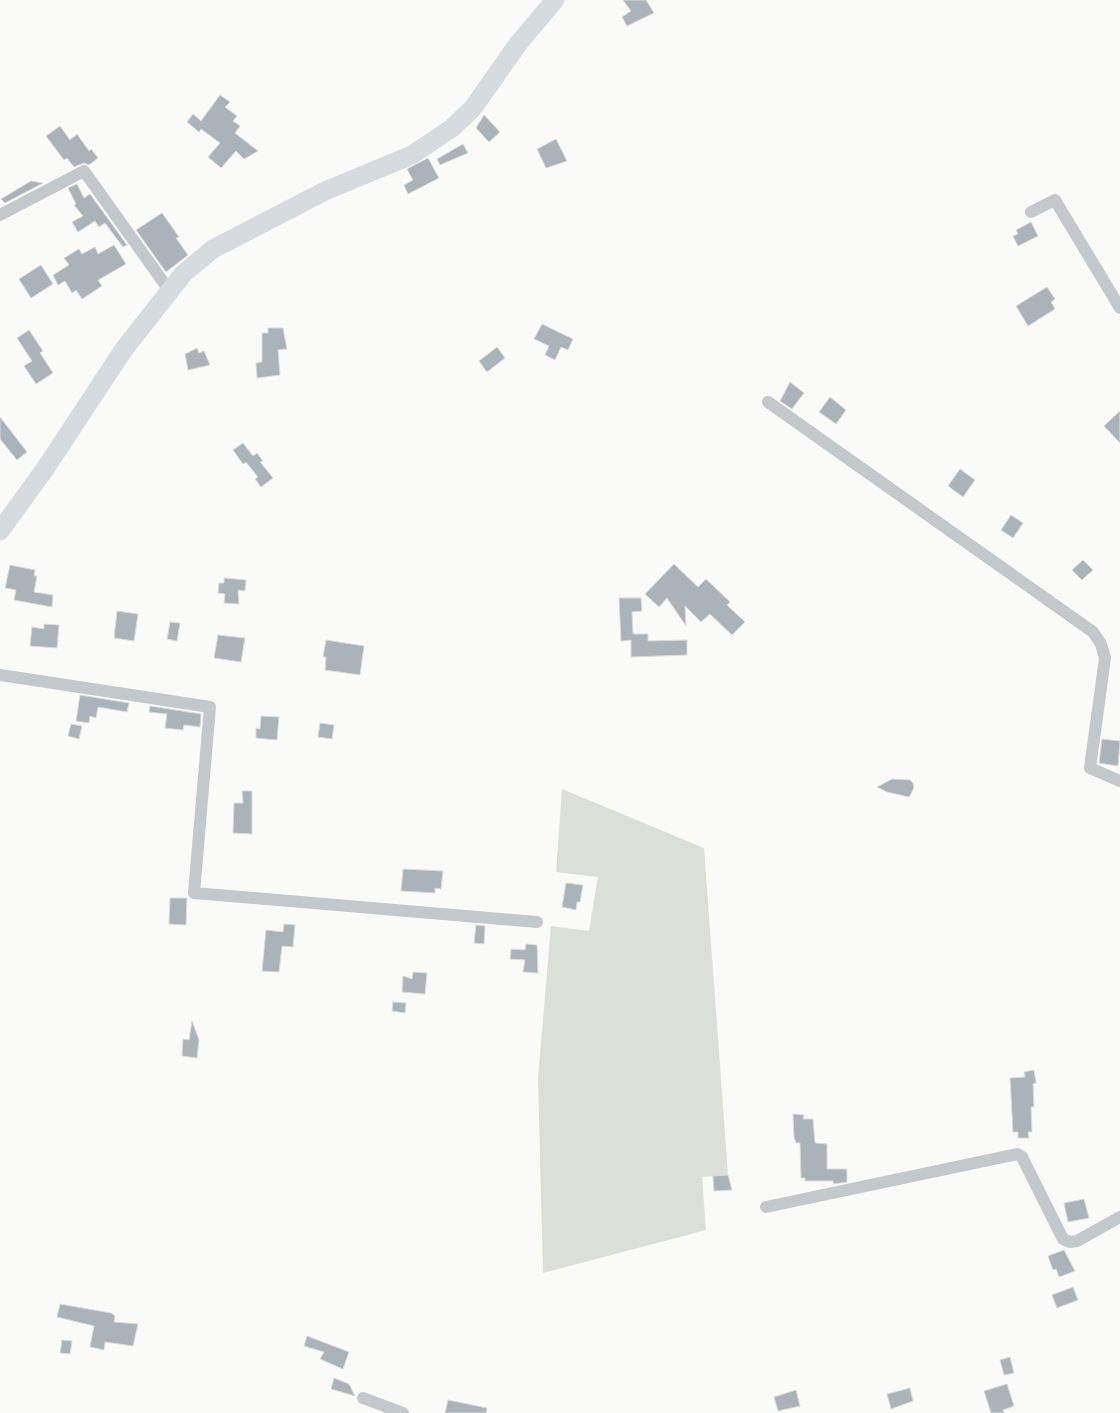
<svg xmlns="http://www.w3.org/2000/svg" width="1120" height="1413" font-family="Lato,sans-serif">
	<rect width="100%" height="100%" fill="#fafaf8"/>
	<!-- green -->
	<polygon fill="#dadfd7" points="562,789 704,848 728,1175 702,1177 706,1230 543,1273 538,1078 551,926 589,931 598,877 556,872"/>
	<!-- building -->
	<g fill="#aab3b9" stroke="#dcdcda">
		<polygon points="623,0 646,0 654,13 627,26 622,17 631,11"/>
		<polygon points="220,95 230,102 225,107 237,116 233,121 240,126 235,133 258,151 244,159 236,151 221,168 208,157 220,143 201,129 199,132 187,122 193,114 201,121"/>
		<polygon points="484,115 500,132 489,142 476,128"/>
		<polygon points="60,126 70,140 77,134 89,151 91,149 98,158 89,165 84,163 74,167 67,158 64,160 46,136"/>
		<polygon points="556,139 567,161 546,168 537,149"/>
		<polygon points="463,144 468,153 440,165 437,159"/>
		<polygon points="428,158 439,178 408,194 404,185 413,180 407,169"/>
		<polygon points="31,181 43,183 5,203 1,199"/>
		<polygon points="77,184 84,198 90,194 127,245 123,247 105,223 99,227 95,221 78,232 72,222 83,216 74,205 76,204 68,188"/>
		<polygon points="162,213 179,237 176,238 188,255 166,272 136,230"/>
		<polygon points="1031,222 1038,236 1018,246 1013,236 1018,234 1016,230"/>
		<polygon points="114,245 126,264 98,280 102,286 82,299 76,290 72,293 65,281 58,285 53,275 69,265 64,258 79,249 82,254 95,247 98,254"/>
		<polygon points="41,265 53,284 31,298 19,279"/>
		<polygon points="1047,287 1055,299 1051,302 1055,309 1028,326 1016,306"/>
		<polygon points="542,324 573,339 568,350 561,347 555,360 545,355 549,346 534,339"/>
		<polygon points="268,328 283,328 287,349 278,350 280,375 257,378 256,363 262,362 262,333 268,333"/>
		<polygon points="29,330 43,351 40,353 53,373 36,384 24,366 32,361 17,338"/>
		<polygon points="497,347 505,358 487,372 479,361"/>
		<polygon points="197,348 199,353 204,351 210,365 188,370 185,354"/>
		<polygon points="790,382 804,393 792,409 780,401"/>
		<polygon points="830,397 846,410 836,424 819,412"/>
		<polygon points="1120,411 1120,443 1104,426"/>
		<polygon points="0,417 27,452 17,460 0,439"/>
		<polygon points="243,443 253,456 257,453 263,461 260,462 273,478 261,487 255,479 258,477 246,462 243,464 233,450"/>
		<polygon points="960,469 975,480 963,497 948,486"/>
		<polygon points="1011,515 1023,523 1013,538 1001,530"/>
		<polygon points="1083,560 1093,570 1082,580 1072,570"/>
		<polygon points="674,564 698,587 706,579 730,602 727,605 745,622 732,635 710,614 701,622 685,606 686,626 667,598 659,607 645,594"/>
		<polygon points="10,565 35,570 34,576 37,576 34,592 53,595 52,607 14,600 16,590 5,588"/>
		<polygon points="224,578 246,580 245,591 238,590 239,604 224,603 225,594 218,593 219,583 224,583"/>
		<polygon points="619,598 641,598 642,611 632,612 633,634 648,634 648,641 687,640 687,655 631,657 631,640 621,641"/>
		<polygon points="117,611 138,614 134,641 114,638"/>
		<polygon points="170,622 180,623 177,641 167,639"/>
		<polygon points="44,624 59,625 57,648 30,646 32,627 44,629"/>
		<polygon points="218,635 245,638 241,662 214,658"/>
		<polygon points="326,640 364,646 360,675 325,670 326,657 323,657"/>
		<polygon points="80,695 129,703 127,712 98,707 96,718 90,716 89,723 76,721"/>
		<polygon points="150,706 201,714 200,727 184,725 183,730 165,728 167,714 149,712"/>
		<polygon points="261,716 279,717 277,740 256,738 256,728 260,729"/>
		<polygon points="320,723 334,725 332,739 318,737"/>
		<polygon points="71,724 82,726 79,739 68,736"/>
		<polygon points="1102,739 1120,741 1118,766 1099,763"/>
		<polygon points="892,779 910,780 913,783 914,788 909,797 887,792 877,787"/>
		<polygon points="242,791 252,791 252,834 233,833 234,803 243,803"/>
		<polygon points="403,869 443,871 441,889 435,888 435,893 401,891"/>
		<polygon points="566,883 583,885 580,902 577,902 576,910 562,907"/>
		<polygon points="170,898 187,898 186,925 169,924"/>
		<polygon points="284,924 295,925 293,947 282,946 279,972 262,971 266,930 283,932"/>
		<polygon points="476,925 485,926 484,944 474,943"/>
		<polygon points="526,944 537,945 538,973 523,972 525,960 510,959 511,949 525,950"/>
		<polygon points="413,972 427,973 425,994 402,992 403,976 412,979"/>
		<polygon points="393,1002 406,1003 405,1013 392,1011"/>
		<polygon points="192,1021 199,1040 197,1058 182,1056 183,1039 189,1040"/>
		<polygon points="1034,1070 1036,1083 1033,1084 1034,1107 1031,1107 1032,1132 1028,1132 1029,1138 1018,1138 1018,1132 1013,1132 1010,1078 1025,1077 1024,1072"/>
		<polygon points="793,1114 804,1115 803,1119 813,1119 815,1143 827,1144 827,1169 847,1169 847,1182 834,1184 833,1181 805,1181 805,1178 801,1178 800,1143 796,1143 794,1137"/>
		<polygon points="728,1175 732,1190 714,1191 713,1176"/>
		<polygon points="1084,1199 1089,1218 1068,1222 1064,1203"/>
		<polygon points="1064,1250 1075,1271 1059,1277 1056,1269 1053,1270 1048,1256"/>
		<polygon points="1073,1287 1078,1300 1057,1308 1052,1295"/>
		<polygon points="60,1304 111,1313 115,1316 114,1322 138,1324 133,1346 105,1342 104,1350 90,1347 94,1326 57,1317"/>
		<polygon points="307,1336 349,1352 343,1369 320,1359 324,1352 304,1346"/>
		<polygon points="62,1340 72,1341 70,1354 60,1353"/>
		<polygon points="1010,1357 1014,1373 1004,1375 1000,1360"/>
		<polygon points="334,1378 349,1384 355,1396 331,1389"/>
		<polygon points="1007,1384 1014,1406 1003,1410 1004,1413 991,1413 984,1391"/>
		<polygon points="910,1388 913,1401 891,1409 887,1394"/>
		<polygon points="796,1390 800,1406 778,1411 774,1397"/>
		<polygon points="448,1400 487,1408 486,1413 445,1413"/>
	</g>
	<g fill="none" stroke-linecap="round" stroke-linejoin="round">
		<!-- minor -->
		<g stroke="#c3c8cc" stroke-width="12">
			<polyline points="1031,212 1055,200 1120,308"/>
			<polyline points="0,215 84,171 169,290"/>
			<polyline points="768,402 1093,632 1101,644 1105,658 1090,768 1120,781"/>
			<polyline points="0,675 210,707 194,893 537,922"/>
			<polyline points="766,1207 1017,1154 1022,1157 1063,1239 1070,1242 1077,1241 1120,1217"/>
			<polyline points="363,1398 403,1413"/>
		</g>
		<!-- secondary -->
		<polyline stroke="#d6dbdf" stroke-width="19" points="0,531 45,469 124,349 184,273 213,249 325,191 412,155 452,128 473,108 518,44 555,0"/>
	</g>
</svg>
